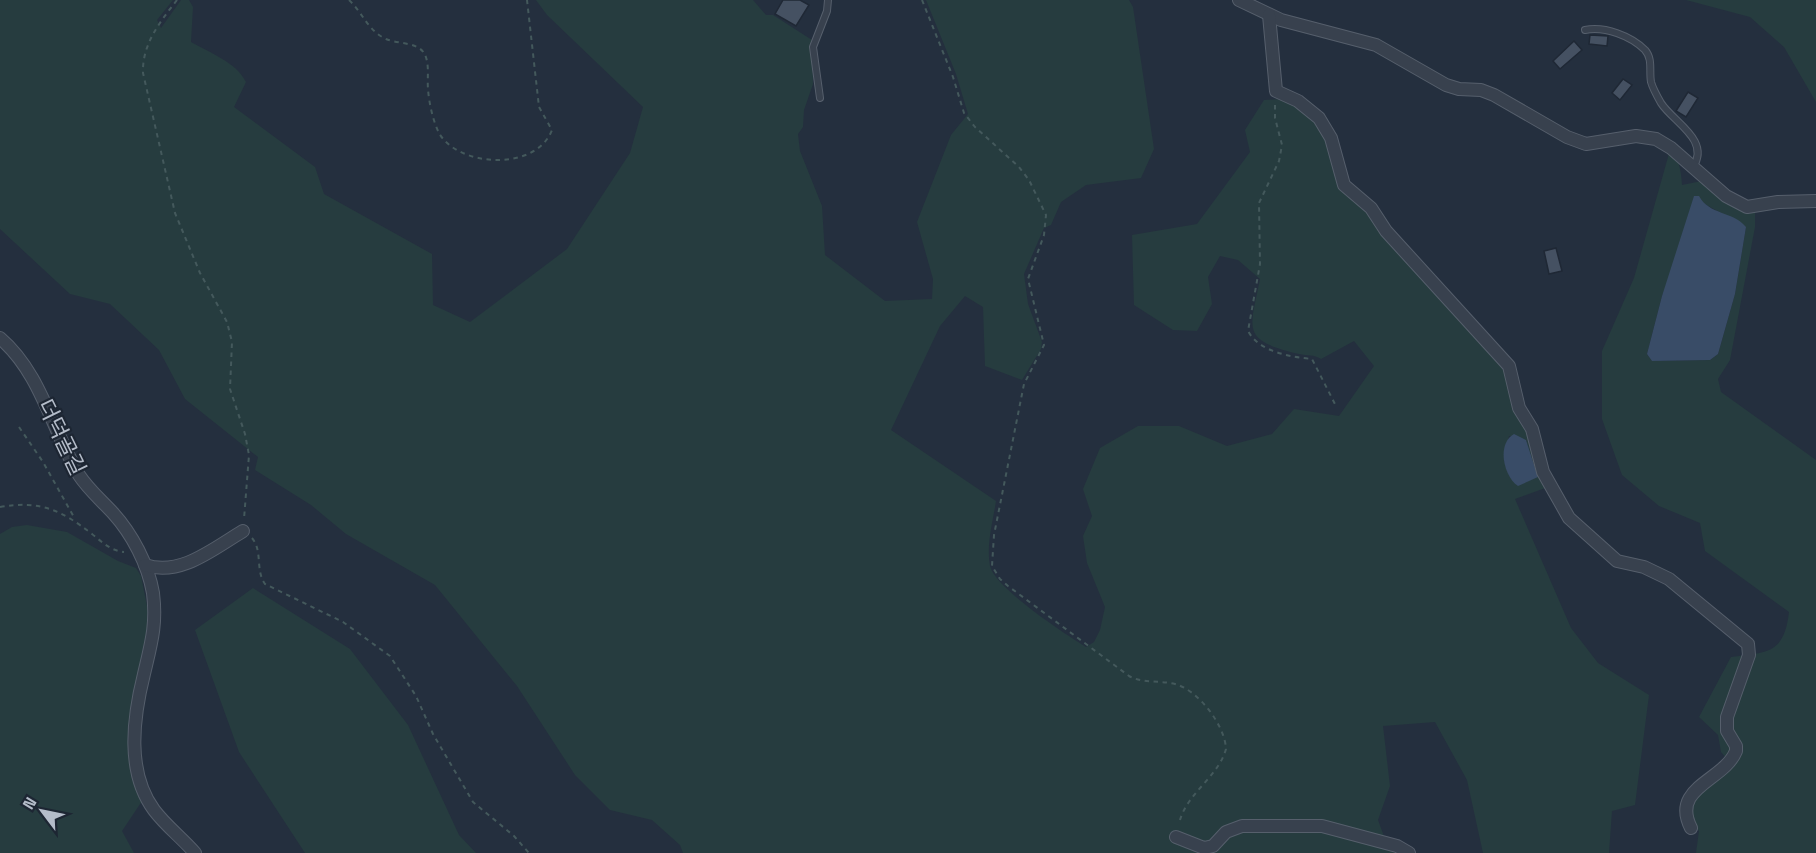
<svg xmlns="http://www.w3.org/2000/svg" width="1816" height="853" font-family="'Space Grotesk','Noto Sans KR',sans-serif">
	<rect width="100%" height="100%" fill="#242f3e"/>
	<!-- green -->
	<g fill="#263c3f" fill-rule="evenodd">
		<path d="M0,0H173L157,20L161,28L181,0H189L193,7L191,42C210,53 236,62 246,82L234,107L315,167L324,194L432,254L433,305L470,322L567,249L630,153L643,107L547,15L536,0H753L766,15H773L812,40L813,84L804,110L803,127L798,134L800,151L822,206L825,255L885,301L932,299L933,279L917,222L951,135L968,114L956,74L926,0H1129L1133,7L1154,149L1141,178L1086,185L1061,202L1051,225L1044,228L1024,274L1028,304L1042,342L1041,349L1022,380L985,366L983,307L965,296L940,326L891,430L996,501C993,521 986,545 990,566C995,588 1065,634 1086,647L1094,642L1100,630L1105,607L1087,563L1083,536L1092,516L1083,489L1100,448L1138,426H1179L1227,446L1272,434L1294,409L1339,416L1374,366L1354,341L1321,359C1314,354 1307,356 1299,354C1240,340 1250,330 1260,279L1238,260L1220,256L1208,277L1212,304L1197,331L1173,330L1134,305L1132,235L1197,224L1250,152L1245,130L1264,100L1282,99L1310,114L1325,133L1339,180L1503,365L1548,487L1515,499L1571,628L1598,663L1649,695L1635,805L1612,811L1609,853H1483L1467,780L1435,722L1383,726L1390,786L1378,820L1388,847L1403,853H683L680,845L652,820L610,810L575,775L517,686L435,585L346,534L311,505L255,470L258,457L185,399L159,350L110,304L70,294L0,229ZM1509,436L1526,440L1530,454L1504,462Z"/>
		<polygon points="1686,0 1816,0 1816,102 1784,47 1750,17"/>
		<path d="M1670,150C1680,160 1681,171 1682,185L1702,181L1755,210V227L1730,360L1718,379L1721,392L1816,460V853H1696L1699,831L1690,821L1694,796L1733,766L1721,752L1718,735L1699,717L1731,657C1768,652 1784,654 1789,612L1705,551L1700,523L1659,506L1622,475L1602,419V351L1634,278ZM1703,203L1746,227L1735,294L1718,354L1710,360L1652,361L1647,354L1662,296Z"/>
		<polygon points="27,525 67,532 118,561 136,568 141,576 150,621 133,778 142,801 122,831 134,853 0,853 0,534 12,527"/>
		<polygon points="253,588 350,649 408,725 459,835 476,853 305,853 239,752 195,630"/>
	</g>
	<!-- water -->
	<g fill="#394c67">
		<path d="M1694,196H1699C1709,215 1733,211 1746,227L1735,294L1718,354L1710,360L1652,361L1647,354L1662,296Z"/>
		<path d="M1514,434L1526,440L1538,477L1518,486C1504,477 1496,444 1514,434Z"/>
	</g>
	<!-- building -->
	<g fill="#455162" stroke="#1f2835" stroke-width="1.5">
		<polygon points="783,0 800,0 809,5 796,26 775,14"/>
		<polygon points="1590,35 1608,36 1607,46 1589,44"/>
		<polygon points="1574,41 1582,50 1560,69 1553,61"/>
		<polygon points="1623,79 1632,85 1620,100 1612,93"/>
		<polygon points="1688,92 1698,98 1686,117 1676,111"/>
		<polygon points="1556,248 1562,271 1549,274 1544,251"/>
	</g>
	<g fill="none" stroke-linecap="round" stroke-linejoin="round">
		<defs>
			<g id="service">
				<path d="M1585,30C1605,26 1631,36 1645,50C1653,59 1649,71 1651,82C1653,89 1657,96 1661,103C1673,122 1711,140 1693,167"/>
				<polyline points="820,98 813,47 827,11 828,0"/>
			</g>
			<g id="minor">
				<polyline points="1239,0 1281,20 1376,45 1446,85 1459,89 1481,90 1494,95 1567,137 1586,144 1636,136 1656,139 1671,148 1726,196 1747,207 1778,202 1816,201"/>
				<path d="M1269,15L1276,91L1298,101L1319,118L1331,138L1344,185L1371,208L1386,231L1509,366L1519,408L1532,429L1543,472L1569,518L1617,561L1644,567L1669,579L1748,644L1749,655L1727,717V731L1736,746V751C1724,781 1670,787 1691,828"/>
				<path d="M0,338C41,373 52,430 79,475C88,489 101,500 113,513C132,534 148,564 153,593C157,625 151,644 144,674C133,718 126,772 154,810C166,826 182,838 195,853"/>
				<path d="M145,565C180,577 213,549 243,531"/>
				<polyline points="1176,837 1204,848 1213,846 1226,832 1242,826 1322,826 1397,846 1409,853"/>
			</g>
		</defs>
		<!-- service casing -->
		<use href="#service" stroke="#565f6c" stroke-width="8"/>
		<!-- minor casing -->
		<use href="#minor" stroke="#565f6c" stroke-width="14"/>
		<!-- path -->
		<g stroke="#44595c" stroke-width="2" stroke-dasharray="4.5 4.5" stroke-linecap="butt">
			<path d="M177,0C160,22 142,44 143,73L175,213L200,273L227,322L232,342L230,389L245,434L249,455L244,519"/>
			<path d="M349,0C363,13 368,31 386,39C398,44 417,42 424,53C430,63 427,78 428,89C429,103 433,121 439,133C458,167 536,172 552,130L539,107L527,0"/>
			<path d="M922,0L953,77L964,113L975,127L1019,167L1029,180L1046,215L1044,235L1028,279L1044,345L1024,384L994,535L992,566L1000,579L1008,586L1129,676C1144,684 1159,680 1175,684C1198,690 1225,725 1226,749C1218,778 1185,794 1179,824"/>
			<path d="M1275,105V118L1282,145L1279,161L1259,203L1260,264L1248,331C1259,352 1291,357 1312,359L1336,406"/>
			<polyline points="19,427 43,462 75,519"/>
			<path d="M0,507C40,500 61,510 92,534C102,542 111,551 124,552"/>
			<path d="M252,538C263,551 255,570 265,584L343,622L390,656L416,696L433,734L473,802L514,836L529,853"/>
		</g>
		<!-- service -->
		<use href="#service" stroke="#38414e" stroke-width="6"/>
		<!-- minor -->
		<use href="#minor" stroke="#38414e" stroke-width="12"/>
	</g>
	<g text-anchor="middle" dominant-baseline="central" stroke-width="4.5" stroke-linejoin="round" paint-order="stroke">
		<!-- street labels -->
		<g font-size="22" fill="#b4bcc9" stroke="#1d2633">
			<text transform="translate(62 437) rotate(64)">더덕골길</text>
		</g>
	</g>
	<!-- north arrow -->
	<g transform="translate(42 811) rotate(302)" stroke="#1d2633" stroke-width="4.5" paint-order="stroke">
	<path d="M0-4.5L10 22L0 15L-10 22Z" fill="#b4bcc9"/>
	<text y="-9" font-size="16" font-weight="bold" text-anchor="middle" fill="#b4bcc9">N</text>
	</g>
</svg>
